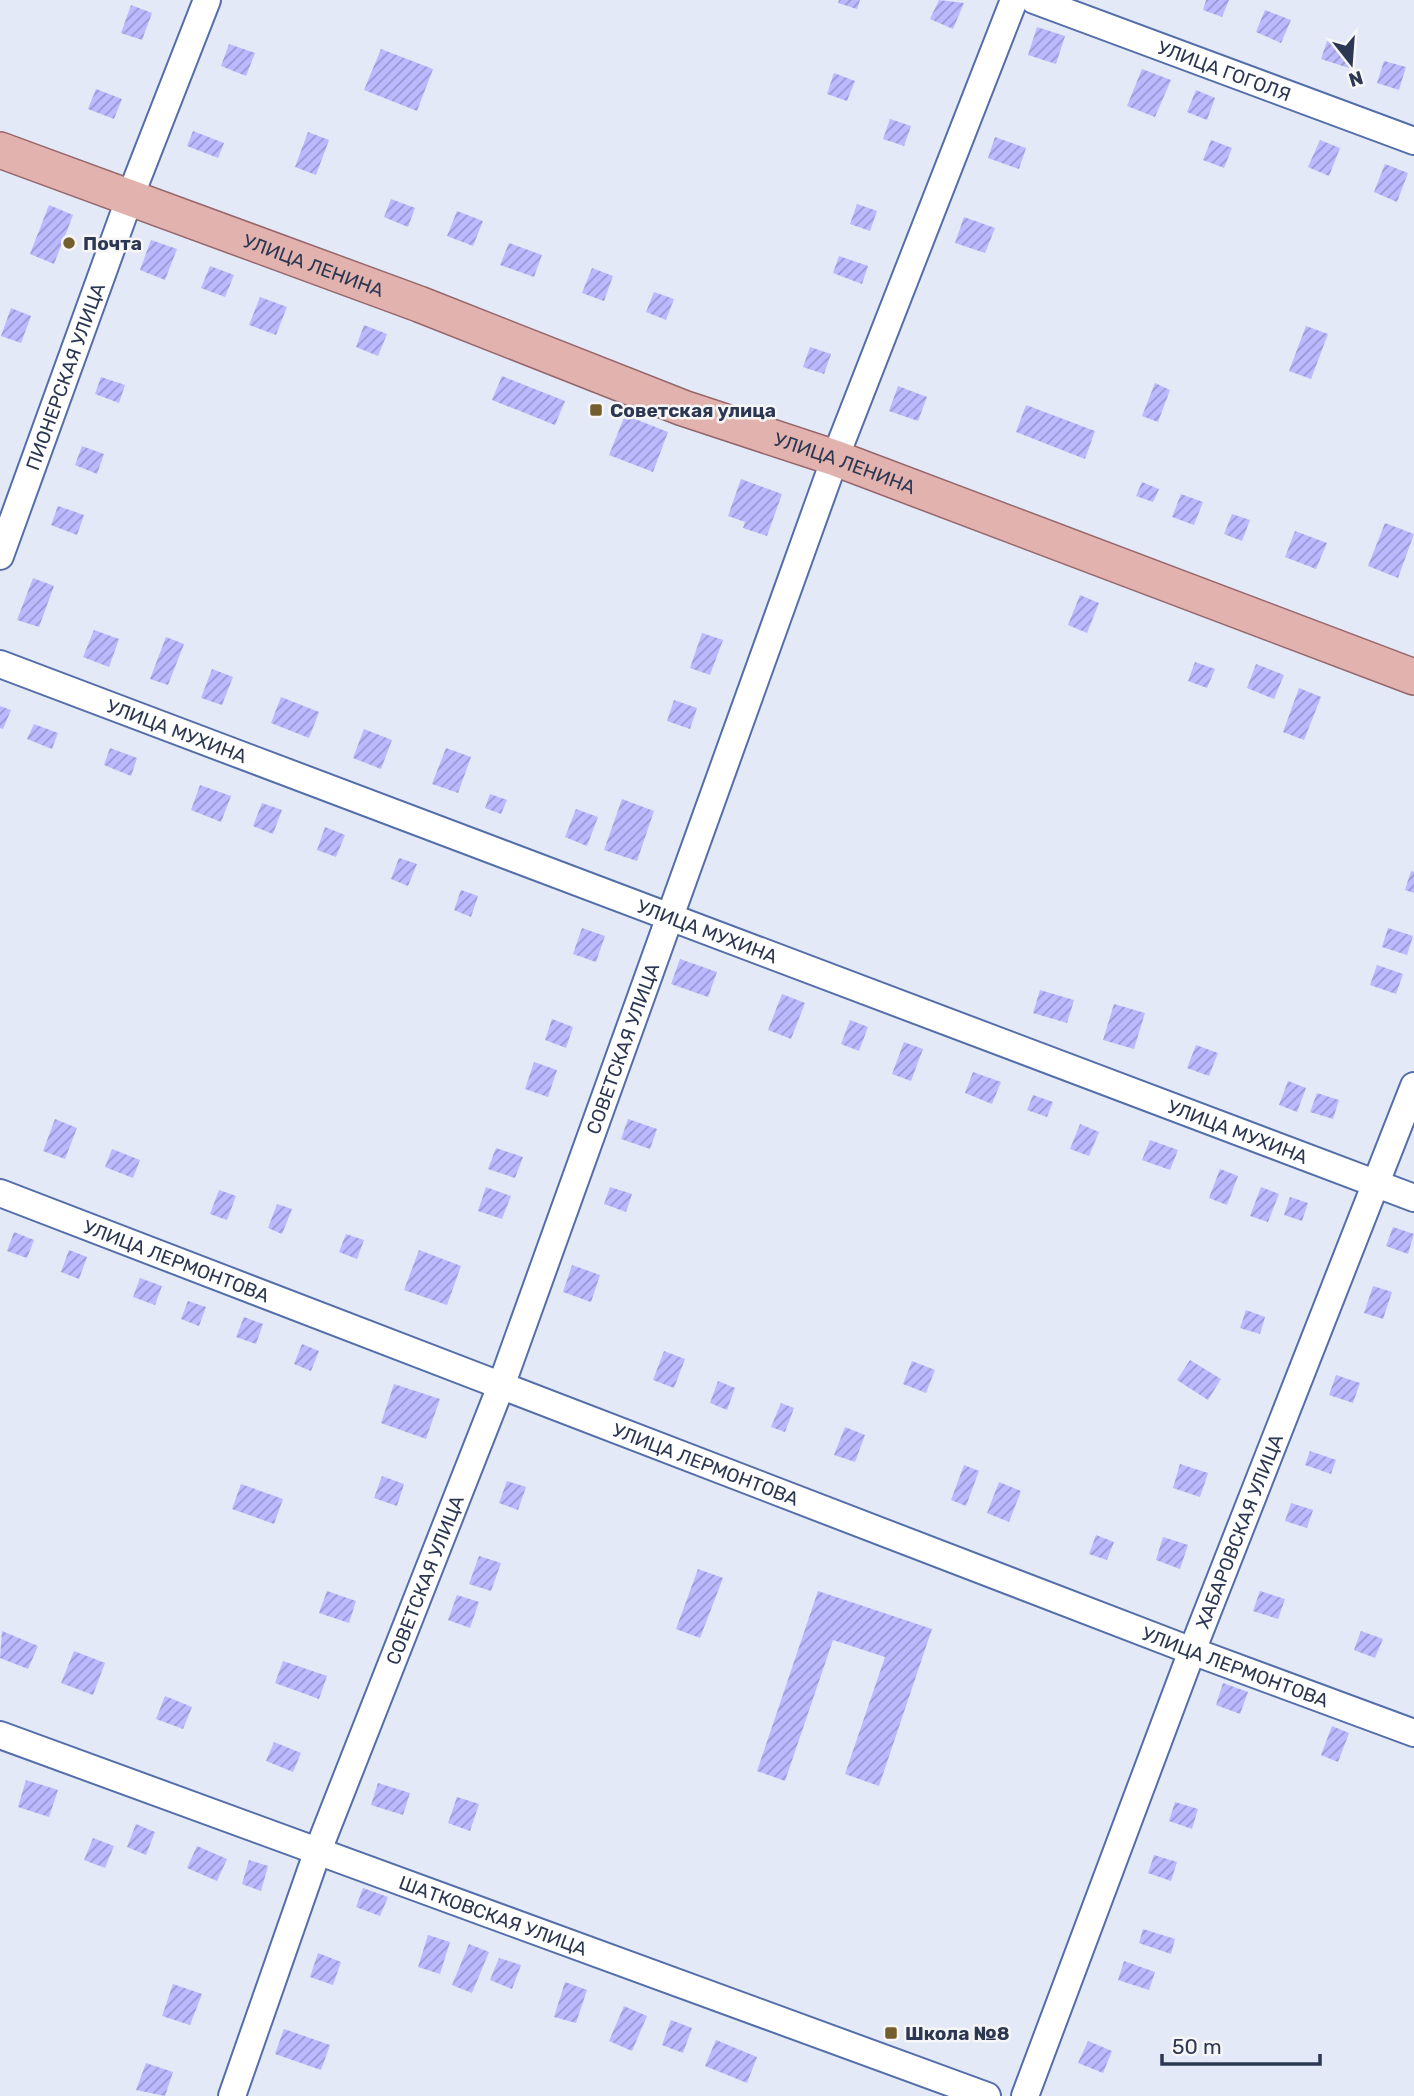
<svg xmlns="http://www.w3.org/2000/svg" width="1414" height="2096" font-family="Rubik,sans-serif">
	<defs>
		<pattern id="building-hatch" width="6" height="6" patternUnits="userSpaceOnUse" patternTransform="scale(1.75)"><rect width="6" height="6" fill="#bbb9ff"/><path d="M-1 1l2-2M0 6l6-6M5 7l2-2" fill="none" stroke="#9897d1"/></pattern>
	</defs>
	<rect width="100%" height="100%" fill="#e3e9f7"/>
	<!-- building -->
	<g fill="url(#building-hatch)">
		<polygon points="839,0 860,0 857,9 838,3"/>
		<polygon points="939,0 964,3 953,29 930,19"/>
		<polygon points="1206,0 1229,0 1222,17 1203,10"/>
		<polygon points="131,5 152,13 142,40 121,33"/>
		<polygon points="1265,10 1291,20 1281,43 1256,32"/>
		<polygon points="1037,27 1065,36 1056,64 1028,55"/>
		<polygon points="1327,41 1355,51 1349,68 1321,59"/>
		<polygon points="229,44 255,53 246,76 221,66"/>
		<polygon points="381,49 433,69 417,111 364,90"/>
		<polygon points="1384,61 1406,67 1399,90 1377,83"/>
		<polygon points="1142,69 1171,80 1155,117 1127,106"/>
		<polygon points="834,73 855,81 847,101 827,94"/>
		<polygon points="96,89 122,99 114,119 88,109"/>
		<polygon points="1196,90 1215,98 1207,120 1187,112"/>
		<polygon points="890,119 911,126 904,146 883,139"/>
		<polygon points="193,131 224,143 218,158 187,146"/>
		<polygon points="308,132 329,140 316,175 295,167"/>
		<polygon points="995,137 1026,148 1019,169 988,158"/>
		<polygon points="1211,140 1232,148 1224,168 1203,160"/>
		<polygon points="1320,140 1340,148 1329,176 1308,167"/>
		<polygon points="1385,164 1408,173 1397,202 1374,192"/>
		<polygon points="391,199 415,208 408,227 384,217"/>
		<polygon points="857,204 877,211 870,231 850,224"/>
		<polygon points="49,205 73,215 54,264 30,254"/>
		<polygon points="457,211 483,221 473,246 447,236"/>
		<polygon points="964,217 995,228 985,253 955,243"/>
		<polygon points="151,240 177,249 165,280 140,270"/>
		<polygon points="509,243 542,255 534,277 500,265"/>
		<polygon points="839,256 868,266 862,284 833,273"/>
		<polygon points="210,266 234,275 225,297 201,288"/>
		<polygon points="592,268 613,276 604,301 582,293"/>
		<polygon points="654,292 674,299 666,320 646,312"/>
		<polygon points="260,297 287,307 276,335 249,325"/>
		<polygon points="11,308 31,316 21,343 1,336"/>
		<polygon points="364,325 387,334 378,356 356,347"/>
		<polygon points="1306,326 1328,334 1311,379 1289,371"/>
		<polygon points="810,347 831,354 824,374 803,367"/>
		<polygon points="502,376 565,401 555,425 492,400"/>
		<polygon points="101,377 125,385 119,403 95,394"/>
		<polygon points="1155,383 1170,390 1158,422 1142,416"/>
		<polygon points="898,386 927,397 918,421 889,411"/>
		<polygon points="1026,405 1095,431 1085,459 1016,432"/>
		<polygon points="625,415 668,432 653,472 609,455"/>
		<polygon points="82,446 104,454 97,474 75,465"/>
		<polygon points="741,479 782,494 767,536 743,528 745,522 728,516"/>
		<polygon points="1142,482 1159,489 1153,502 1136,496"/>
		<polygon points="1181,494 1203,502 1194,525 1172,517"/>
		<polygon points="58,506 84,515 77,535 51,525"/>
		<polygon points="1232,514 1250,520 1242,541 1224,534"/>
		<polygon points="1385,523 1414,534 1398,578 1368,566"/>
		<polygon points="1295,531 1327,543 1316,569 1285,557"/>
		<polygon points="33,578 54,586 39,627 17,620"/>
		<polygon points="1080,595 1099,603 1087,633 1068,625"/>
		<polygon points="94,630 119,639 109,667 83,657"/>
		<polygon points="702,633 723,640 710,675 690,668"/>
		<polygon points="166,637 184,644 168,685 150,679"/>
		<polygon points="1195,662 1215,669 1207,688 1188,681"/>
		<polygon points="1256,664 1284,675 1274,699 1247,688"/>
		<polygon points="212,669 233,677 222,705 201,698"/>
		<polygon points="1299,688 1321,697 1304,740 1283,732"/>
		<polygon points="281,697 319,712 309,738 271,723"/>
		<polygon points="674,700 697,708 690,729 667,721"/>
		<polygon points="0,706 11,710 3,729 0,728"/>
		<polygon points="34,724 58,733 52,749 27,739"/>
		<polygon points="364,729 392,740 381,769 353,758"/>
		<polygon points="110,748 137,758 131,776 104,765"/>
		<polygon points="446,748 471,757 458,793 432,784"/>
		<polygon points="200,785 231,796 221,822 191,810"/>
		<polygon points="490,794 507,800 501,814 485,808"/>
		<polygon points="622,799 654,811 637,861 604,850"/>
		<polygon points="262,803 282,810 273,834 253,826"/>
		<polygon points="576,809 598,817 587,846 565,837"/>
		<polygon points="325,827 345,835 336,857 317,850"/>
		<polygon points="399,858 417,864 408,886 391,879"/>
		<polygon points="1411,871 1414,872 1414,893 1405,890"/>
		<polygon points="461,890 478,896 471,917 454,910"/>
		<polygon points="582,928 605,936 596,962 573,954"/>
		<polygon points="1388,928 1413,936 1407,955 1382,947"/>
		<polygon points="680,959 717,972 708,997 671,984"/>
		<polygon points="1377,965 1403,974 1396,994 1370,985"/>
		<polygon points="1040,990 1074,1000 1067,1023 1033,1013"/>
		<polygon points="782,994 805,1003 791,1039 768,1030"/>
		<polygon points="1114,1004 1145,1013 1134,1049 1103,1040"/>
		<polygon points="552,1019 573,1027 566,1048 545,1040"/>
		<polygon points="850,1020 868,1027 859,1051 841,1044"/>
		<polygon points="904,1042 923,1049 911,1081 892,1074"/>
		<polygon points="1196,1045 1218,1053 1209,1076 1187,1068"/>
		<polygon points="534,1062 557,1070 548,1097 525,1089"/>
		<polygon points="973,1072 1001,1082 992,1104 965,1093"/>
		<polygon points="1288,1081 1306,1088 1297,1112 1279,1105"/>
		<polygon points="1317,1093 1339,1100 1333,1119 1310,1112"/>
		<polygon points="1033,1095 1053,1102 1047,1117 1027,1110"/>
		<polygon points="55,1119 77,1128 65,1159 43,1151"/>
		<polygon points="628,1119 657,1129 650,1149 621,1139"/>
		<polygon points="1080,1124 1099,1132 1089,1156 1070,1149"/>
		<polygon points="1150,1140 1178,1150 1170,1170 1142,1160"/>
		<polygon points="496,1148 523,1157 515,1178 488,1169"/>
		<polygon points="112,1149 140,1160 133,1178 105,1167"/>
		<polygon points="1220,1169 1238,1176 1227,1205 1209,1198"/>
		<polygon points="486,1187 511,1196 502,1219 478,1211"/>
		<polygon points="610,1187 632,1194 626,1212 604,1204"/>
		<polygon points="1261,1187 1279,1194 1268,1222 1250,1216"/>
		<polygon points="219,1190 236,1196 227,1220 210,1214"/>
		<polygon points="1290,1197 1308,1203 1302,1221 1284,1215"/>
		<polygon points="277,1204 292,1209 282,1234 268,1228"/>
		<polygon points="1393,1227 1414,1234 1408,1254 1386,1246"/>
		<polygon points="14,1232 34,1240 27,1258 7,1251"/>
		<polygon points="346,1234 364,1240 357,1259 339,1252"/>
		<polygon points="69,1250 87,1257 79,1279 61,1272"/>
		<polygon points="419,1250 461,1266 447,1305 404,1290"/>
		<polygon points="572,1265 600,1275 591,1302 563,1292"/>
		<polygon points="140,1278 162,1286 155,1305 133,1297"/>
		<polygon points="1373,1286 1392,1292 1383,1319 1364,1313"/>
		<polygon points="188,1301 206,1307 199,1326 181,1319"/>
		<polygon points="1246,1310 1265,1317 1260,1334 1240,1328"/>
		<polygon points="244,1317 263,1324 256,1344 236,1337"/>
		<polygon points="302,1344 319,1351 311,1371 294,1364"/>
		<polygon points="664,1351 685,1359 674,1388 653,1380"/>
		<polygon points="1190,1360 1221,1379 1208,1400 1177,1380"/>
		<polygon points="912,1361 935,1370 926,1393 903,1384"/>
		<polygon points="1336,1375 1360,1383 1353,1403 1329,1395"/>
		<polygon points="718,1381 735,1388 727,1410 710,1403"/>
		<polygon points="394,1384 440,1399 426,1439 381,1423"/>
		<polygon points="781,1403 794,1408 785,1432 771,1427"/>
		<polygon points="845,1427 865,1435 855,1462 834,1455"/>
		<polygon points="1310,1451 1336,1460 1331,1474 1305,1465"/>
		<polygon points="1180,1464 1208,1473 1200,1497 1173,1488"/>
		<polygon points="964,1465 979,1471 966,1506 951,1500"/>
		<polygon points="382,1476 404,1484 397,1506 374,1498"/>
		<polygon points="507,1481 526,1487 518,1510 499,1503"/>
		<polygon points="999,1482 1021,1491 1009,1522 987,1513"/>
		<polygon points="241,1484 283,1499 274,1524 232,1509"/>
		<polygon points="1291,1503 1313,1510 1307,1528 1285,1521"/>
		<polygon points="1096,1535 1114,1542 1107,1560 1089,1554"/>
		<polygon points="1163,1537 1188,1545 1180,1569 1156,1560"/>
		<polygon points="479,1556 501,1563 491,1591 469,1584"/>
		<polygon points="698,1569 723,1578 700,1638 676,1629"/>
		<polygon points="327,1591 356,1601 349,1623 319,1613"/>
		<polygon points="818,1591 932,1629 879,1786 845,1774 885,1657 833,1640 785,1781 757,1771"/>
		<polygon points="1260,1591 1285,1599 1278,1619 1253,1611"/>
		<polygon points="457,1595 479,1602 470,1628 448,1620"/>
		<polygon points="2,1631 38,1646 28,1669 0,1658"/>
		<polygon points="1361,1631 1383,1639 1375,1658 1354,1650"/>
		<polygon points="74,1651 105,1663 93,1695 61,1683"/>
		<polygon points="283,1661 327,1676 319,1699 275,1683"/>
		<polygon points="1223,1683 1248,1692 1240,1714 1216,1705"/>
		<polygon points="165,1696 192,1707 183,1729 156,1719"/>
		<polygon points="1332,1726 1349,1733 1338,1762 1321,1755"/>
		<polygon points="274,1742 301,1753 293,1772 266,1761"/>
		<polygon points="26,1780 58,1790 49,1817 18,1807"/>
		<polygon points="378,1783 410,1793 403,1815 371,1805"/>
		<polygon points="457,1797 479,1804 470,1831 448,1823"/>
		<polygon points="1175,1802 1198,1809 1192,1829 1169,1821"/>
		<polygon points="136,1824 155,1832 146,1855 127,1847"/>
		<polygon points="93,1838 114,1846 105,1868 84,1860"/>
		<polygon points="197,1846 227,1859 217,1881 187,1868"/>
		<polygon points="1154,1855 1177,1862 1171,1881 1148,1873"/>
		<polygon points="249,1860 268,1866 261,1891 242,1884"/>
		<polygon points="363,1888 388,1897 380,1916 356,1907"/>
		<polygon points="1143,1929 1175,1939 1171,1954 1139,1943"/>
		<polygon points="428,1935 450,1942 440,1974 418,1967"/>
		<polygon points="469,1944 489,1952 472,1993 452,1985"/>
		<polygon points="318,1953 341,1962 333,1985 310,1977"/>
		<polygon points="499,1958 521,1965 512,1989 490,1980"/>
		<polygon points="1124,1961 1155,1972 1149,1990 1118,1980"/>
		<polygon points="565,1982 587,1990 576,2023 554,2017"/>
		<polygon points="173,1984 202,1994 190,2025 162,2016"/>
		<polygon points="624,2006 647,2016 632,2051 609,2041"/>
		<polygon points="671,2020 692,2028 683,2053 662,2045"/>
		<polygon points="284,2029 330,2045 321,2070 275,2054"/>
		<polygon points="716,2040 757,2057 747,2083 705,2066"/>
		<polygon points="1088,2041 1112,2051 1103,2073 1078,2063"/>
		<polygon points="146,2063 173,2072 165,2096 136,2090"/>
	</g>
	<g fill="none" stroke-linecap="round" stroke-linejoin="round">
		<defs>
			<g id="minor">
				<path id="s1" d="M1034,0L1414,141"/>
				<path id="s2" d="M0,556L130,197L207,0"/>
				<path id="s3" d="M0,664L1414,1198"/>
				<path id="s4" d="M0,1193L1192,1651L1414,1733"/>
				<path id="s5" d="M0,1735L987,2096"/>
				<path id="s6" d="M232,2096L317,1853L501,1386L835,458L1014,0"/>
				<path id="s7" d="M1025,2096L1192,1651L1414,1086"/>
			</g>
			<g id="major">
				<path id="s8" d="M0,150L419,304L683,408L835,458L1414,677"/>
			</g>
		</defs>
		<!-- minor casing -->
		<use href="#minor" stroke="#536ea9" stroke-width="30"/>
		<!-- major casing -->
		<use href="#major" stroke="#95666b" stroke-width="38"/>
		<!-- minor -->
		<use href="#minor" stroke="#fff" stroke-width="26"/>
		<!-- major -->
		<use href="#major" stroke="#e1b2ae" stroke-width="35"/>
	</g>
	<!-- markers -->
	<g fill="#745e2e" stroke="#f6f6f6" stroke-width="2.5">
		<circle cx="69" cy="243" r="7"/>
		<rect x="589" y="403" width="14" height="14" rx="3.5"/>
		<rect x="884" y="2026" width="14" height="14" rx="3.5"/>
	</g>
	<g text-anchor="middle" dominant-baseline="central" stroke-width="5" stroke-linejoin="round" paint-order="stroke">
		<!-- street labels -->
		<g font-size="19" fill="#2c3752" stroke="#f6f6f6">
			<text stroke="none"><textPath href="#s1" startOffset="203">УЛИЦА ГОГОЛЯ</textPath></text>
			<text stroke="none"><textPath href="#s8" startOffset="334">УЛИЦА ЛЕНИНА</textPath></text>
			<text stroke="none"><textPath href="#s2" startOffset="191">ПИОНЕРСКАЯ УЛИЦА</textPath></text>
			<text stroke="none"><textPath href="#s8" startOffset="901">УЛИЦА ЛЕНИНА</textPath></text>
			<text stroke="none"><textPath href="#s3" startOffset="189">УЛИЦА МУХИНА</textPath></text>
			<text stroke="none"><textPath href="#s3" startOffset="756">УЛИЦА МУХИНА</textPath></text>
			<text stroke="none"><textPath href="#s6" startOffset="1118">СОВЕТСКАЯ УЛИЦА</textPath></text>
			<text stroke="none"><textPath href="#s3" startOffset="1323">УЛИЦА МУХИНА</textPath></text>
			<text stroke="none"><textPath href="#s4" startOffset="189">УЛИЦА ЛЕРМОНТОВА</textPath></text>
			<text stroke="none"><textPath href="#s4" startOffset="756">УЛИЦА ЛЕРМОНТОВА</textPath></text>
			<text stroke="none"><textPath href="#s7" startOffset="604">ХАБАРОВСКАЯ УЛИЦА</textPath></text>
			<text stroke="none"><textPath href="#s6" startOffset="551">СОВЕТСКАЯ УЛИЦА</textPath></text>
			<text stroke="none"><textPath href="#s4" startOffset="1323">УЛИЦА ЛЕРМОНТОВА</textPath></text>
			<text stroke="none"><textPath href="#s5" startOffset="525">ШАТКОВСКАЯ УЛИЦА</textPath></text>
		</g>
		<!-- poi labels -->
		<g font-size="19" font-weight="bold" fill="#2c3752" stroke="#f6f6f6" text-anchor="start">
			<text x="83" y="243">Почта</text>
			<text x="610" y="410">Советская улица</text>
			<text x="905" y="2033">Школа №8</text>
		</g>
	</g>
	<!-- north arrow -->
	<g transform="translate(1351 63) rotate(163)" stroke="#f6f6f6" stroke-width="5" paint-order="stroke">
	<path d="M0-5L12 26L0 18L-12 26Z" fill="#2c3752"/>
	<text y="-10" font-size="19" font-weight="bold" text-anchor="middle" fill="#2c3752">N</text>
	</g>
	<!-- scale -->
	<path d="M1162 2054v10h158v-10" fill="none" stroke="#2c3752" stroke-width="3.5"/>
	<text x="1172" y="2054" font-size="21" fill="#2c3752" stroke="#f6f6f6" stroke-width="5" paint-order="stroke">50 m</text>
</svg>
